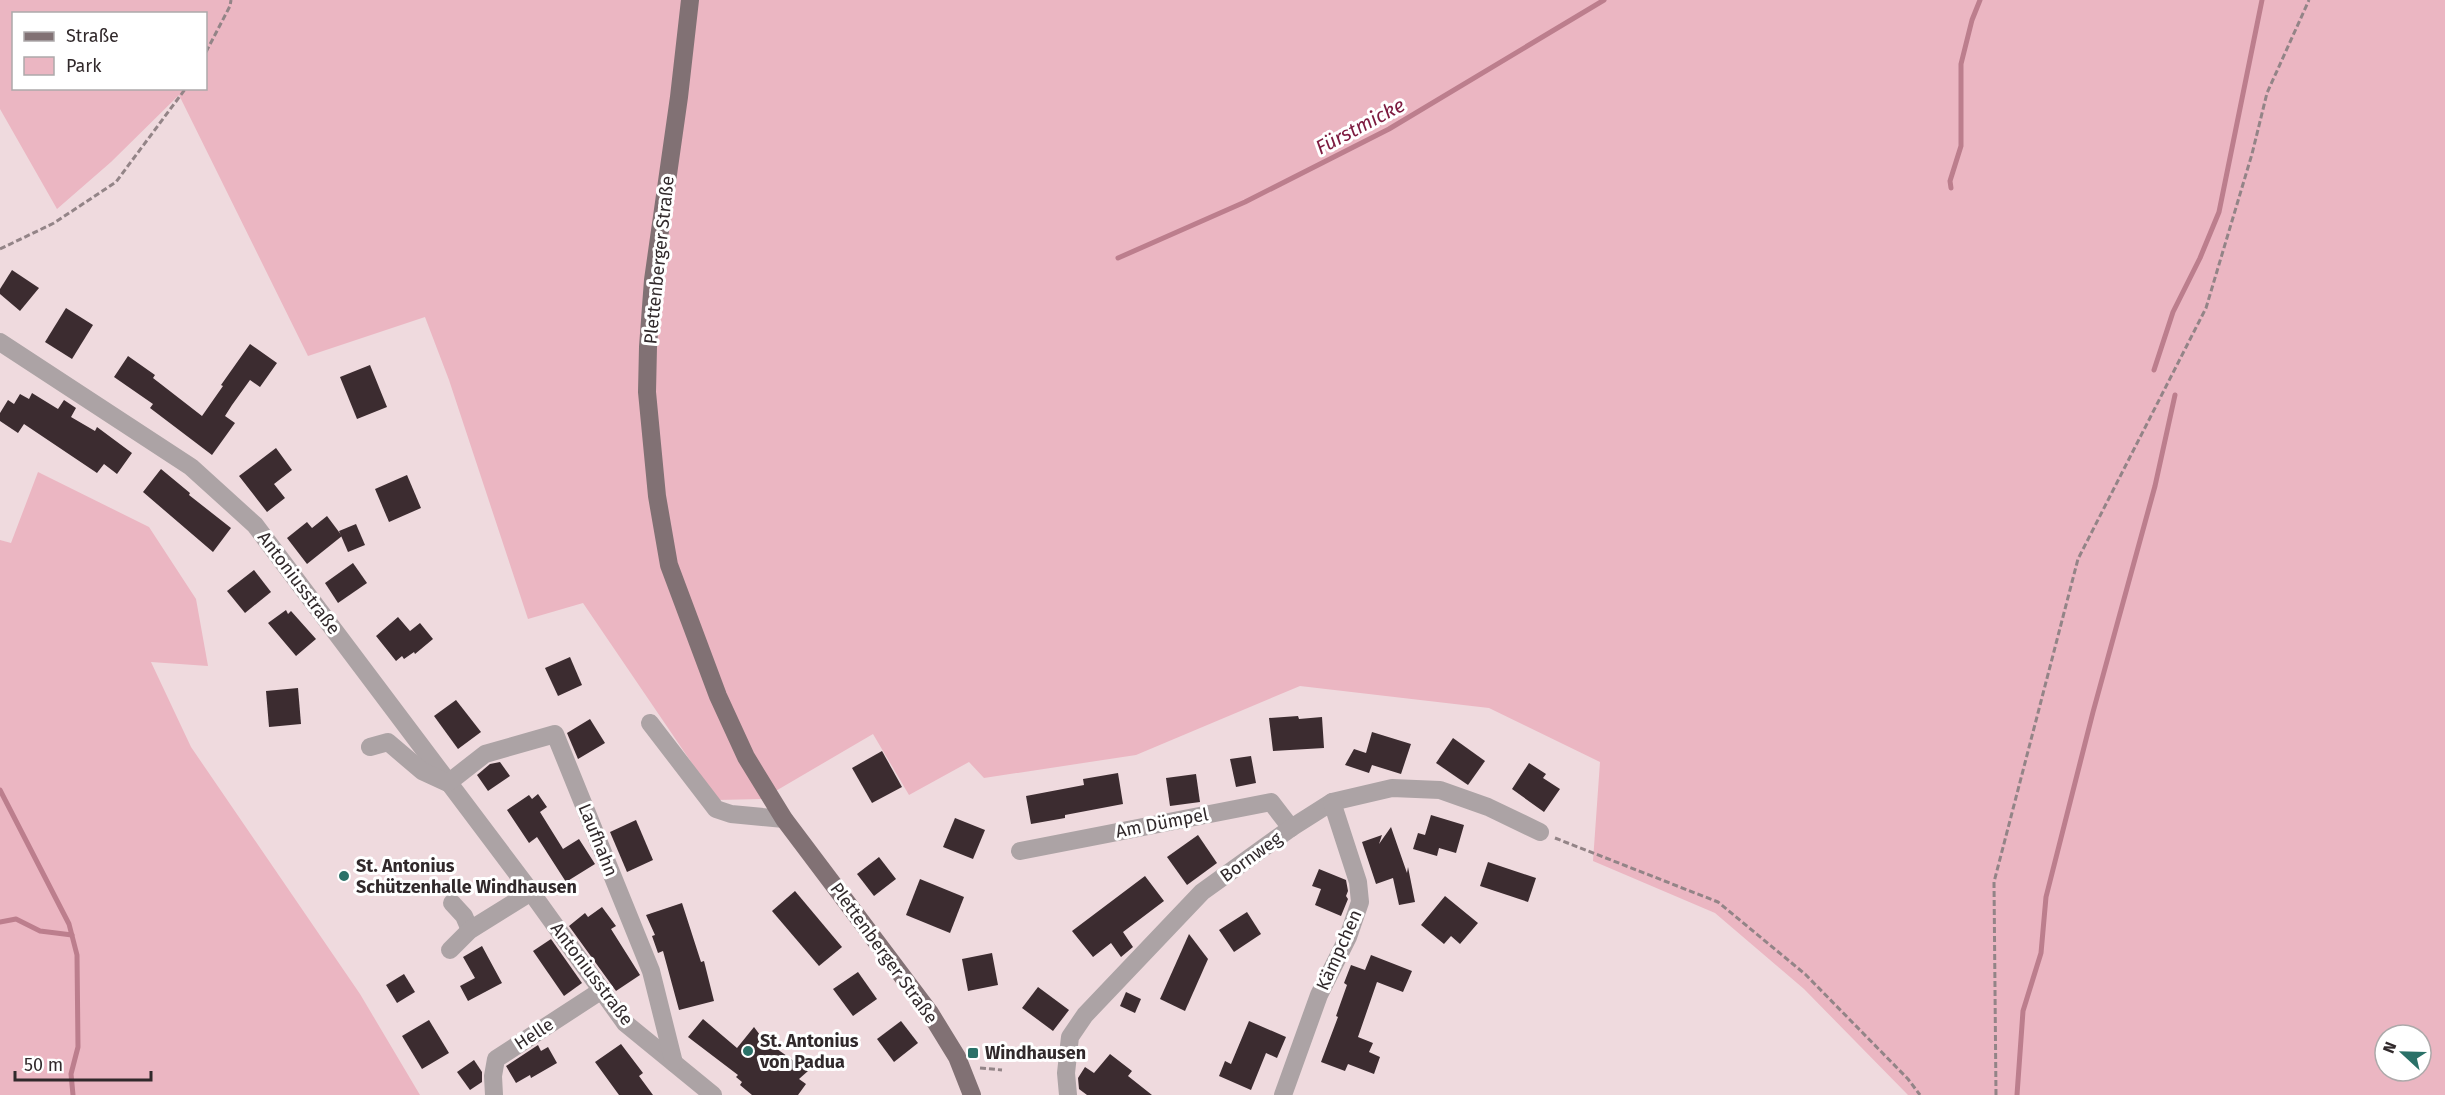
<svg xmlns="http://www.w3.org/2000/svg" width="2445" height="1095" font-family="'Fira Sans',sans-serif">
	<rect width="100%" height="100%" fill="#efdade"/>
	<!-- green -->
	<g fill="#ebb6c2" fill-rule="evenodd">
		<path d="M0,0H2445V1095H1908L1804,989L1715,913L1593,861L1600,762L1489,708L1300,686L1136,755L984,778L969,762L909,795L873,734L762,799L717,800L583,603L528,619L449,380L425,317L308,356L179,95L111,162L57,209L0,109ZM14,14H206V88H14ZM2385,1035H2421V1071H2385Z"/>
		<polygon points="38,472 149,527 196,599 208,666 151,662 191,747 360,994 420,1095 0,1095 0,540 11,543"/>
	</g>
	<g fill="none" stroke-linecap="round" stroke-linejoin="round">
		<!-- stream -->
		<g stroke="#bc7e8d" stroke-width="5">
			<polyline points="1951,188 1950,181 1961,146 1961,64 1972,20 1980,0"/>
			<polyline points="1118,258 1245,202 1389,129 1604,0"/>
			<polyline points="2154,370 2173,312 2200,258 2219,212 2262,0"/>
			<polyline points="0,790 69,924 77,955 78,1047 71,1074 73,1095"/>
			<polyline points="0,922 16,919 40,931 72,935"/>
			<polyline points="2017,1095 2023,1011 2041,953 2046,897 2093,712 2155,486 2175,395"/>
		</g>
	</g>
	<!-- building -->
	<g fill="#3c2c30">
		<polygon points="12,270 39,288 20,311 0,294 0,289"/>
		<polygon points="66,308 93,325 72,359 45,342"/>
		<polygon points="250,344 277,363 260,387 250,380 232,405 225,416 235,423 212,455 150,408 153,404 114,377 128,356 155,375 153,378 202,416 223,386 221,385"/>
		<polygon points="370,365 387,407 357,419 340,377"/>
		<polygon points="32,393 58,409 64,400 76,408 71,417 95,431 97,427 132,453 117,474 104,464 97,473 24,424 18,433 0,421 0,413 8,400 14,404 20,394 29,399"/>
		<polygon points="276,448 292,470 274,484 285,498 267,512 239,476"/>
		<polygon points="161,469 190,493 189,495 231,528 213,552 143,492"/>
		<polygon points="407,475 421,508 389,522 375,489"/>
		<polygon points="327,516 342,536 307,564 287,538 307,522 312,528"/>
		<polygon points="356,524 365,545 348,552 339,531"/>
		<polygon points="353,563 367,583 338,603 325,583"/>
		<polygon points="254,570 271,592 245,613 227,591"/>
		<polygon points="286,610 288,614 291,611 316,639 296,656 268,623"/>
		<polygon points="398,617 410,631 420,623 433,639 415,654 414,652 404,659 402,656 396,661 376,636"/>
		<polygon points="570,657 582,685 558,696 545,668"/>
		<polygon points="298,688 301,724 269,727 266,691"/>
		<polygon points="456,700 481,732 458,749 434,716"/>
		<polygon points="1298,716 1299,719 1322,717 1324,748 1273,751 1269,718"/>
		<polygon points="590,719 605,743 578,759 567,733"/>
		<polygon points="1372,732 1411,744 1401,774 1372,765 1369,773 1345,765 1354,749 1366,753"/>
		<polygon points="1453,738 1485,761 1468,785 1436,763"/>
		<polygon points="882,751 902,787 872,803 852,768"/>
		<polygon points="1251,756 1256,783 1236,787 1230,759"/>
		<polygon points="500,762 510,776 488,791 477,775 490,764"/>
		<polygon points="1529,763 1546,774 1543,778 1560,789 1544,812 1512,789"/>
		<polygon points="1118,773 1123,804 1065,815 1065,818 1031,824 1026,796 1084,785 1083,779"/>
		<polygon points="1196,774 1200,802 1170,806 1166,778"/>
		<polygon points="538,794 547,807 540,812 563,849 579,839 595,864 566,882 537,837 529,843 507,810 529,795 532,799"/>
		<polygon points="1431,815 1464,825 1456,853 1439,848 1437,856 1413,849 1418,833 1425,835"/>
		<polygon points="955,818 985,830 973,859 943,847"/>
		<polygon points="636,820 653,860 627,872 610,832"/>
		<polygon points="1391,827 1407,873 1408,867 1415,902 1399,905 1393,878 1376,884 1362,842 1382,835 1379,844"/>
		<polygon points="1198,835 1217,863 1187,885 1167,857"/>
		<polygon points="879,857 896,879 874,896 857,874"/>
		<polygon points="1488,862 1536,878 1528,902 1480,886"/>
		<polygon points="1319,869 1346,880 1348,891 1346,896 1348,899 1341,916 1315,905 1321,889 1312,886"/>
		<polygon points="1145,876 1164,901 1123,932 1133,947 1121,957 1111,943 1093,957 1072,931"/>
		<polygon points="920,879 964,897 950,933 906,915"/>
		<polygon points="795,891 842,947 819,966 772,911"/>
		<polygon points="1445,896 1478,923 1460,944 1451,936 1444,944 1421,925"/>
		<polygon points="682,903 701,962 704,961 714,1001 679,1010 663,951 658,953 652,936 655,935 646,915"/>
		<polygon points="602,907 616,926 611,929 640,975 616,991 569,926 585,913 588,917"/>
		<polygon points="1247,912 1261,934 1234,952 1219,930"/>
		<polygon points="1189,934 1208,959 1185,1011 1160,999"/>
		<polygon points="551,939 582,983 564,996 533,951"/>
		<polygon points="482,946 502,983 468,1001 460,986 475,978 463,957"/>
		<polygon points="992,953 998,985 968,991 962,959"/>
		<polygon points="1371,955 1412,971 1403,992 1377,982 1358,1037 1373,1043 1369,1052 1380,1057 1374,1074 1348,1064 1345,1071 1321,1062 1338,1017 1336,1016 1347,985 1344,983 1351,965 1365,970"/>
		<polygon points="858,972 877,999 853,1016 833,989"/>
		<polygon points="404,974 415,992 397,1003 386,985"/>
		<polygon points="1038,987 1069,1010 1053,1031 1022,1008"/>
		<polygon points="1126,992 1141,999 1135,1013 1120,1006"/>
		<polygon points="703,1019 737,1048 754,1027 763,1039 808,1071 799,1079 806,1084 798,1095 752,1095 740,1085 742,1082 736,1077 738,1075 688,1037"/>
		<polygon points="429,1020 449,1053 422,1069 402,1036"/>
		<polygon points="901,1021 918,1043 894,1062 877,1039"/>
		<polygon points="1249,1021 1286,1037 1277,1058 1266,1053 1251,1090 1219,1076 1225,1061 1231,1064"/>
		<polygon points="621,1044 643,1073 639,1076 653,1095 619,1095 595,1062"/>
		<polygon points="538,1045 541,1051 548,1047 557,1063 531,1078 530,1075 516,1083 506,1066"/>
		<polygon points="1110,1054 1132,1071 1128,1076 1152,1095 1087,1095 1079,1089 1078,1078 1085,1067 1094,1073"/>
		<polygon points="474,1060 482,1072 482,1082 470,1090 457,1072"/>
	</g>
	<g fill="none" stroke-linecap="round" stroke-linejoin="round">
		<!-- path -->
		<g stroke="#938487" stroke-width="3" stroke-dasharray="6 3" stroke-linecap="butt">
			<polyline points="206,52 230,6 231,0"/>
			<polyline points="0,249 54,223 116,182 186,88"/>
			<polyline points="1555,838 1718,902 1805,974 1908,1079 1920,1095"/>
			<polyline points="980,1068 1002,1070"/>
			<polyline points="1996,1095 1994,882 2078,559 2206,308 2252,154 2267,93 2309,0"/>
		</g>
		<!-- minor -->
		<g stroke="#aca3a5" stroke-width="18">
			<polyline points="0,342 191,467 255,525 531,892 625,1023 713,1095"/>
			<polyline points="650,723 716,809 731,814 784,819"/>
			<polyline points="370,747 388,742 422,771 448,783 485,754 555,734 651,971 674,1063"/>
			<polyline points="1020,851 1271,802 1291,828"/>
			<polyline points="452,903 464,916 470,930"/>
			<polyline points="450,950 470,930 531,892"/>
			<polyline points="494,1095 493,1076 496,1059 602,990"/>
			<polyline points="1068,1095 1066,1073 1070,1037 1085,1015 1202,892 1291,828 1332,802 1392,788 1440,790 1488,807 1540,832"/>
			<polyline points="1283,1095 1319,995 1348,937 1360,902 1358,882 1332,802"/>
		</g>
		<!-- major -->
		<polyline stroke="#817174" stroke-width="18" points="690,0 679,97 653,280 648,347 647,392 657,496 669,565 718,696 746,757 784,819 930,1013 957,1057 972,1095"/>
	</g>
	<!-- markers -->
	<g fill="#2a7168" stroke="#fff" stroke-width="2">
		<circle cx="344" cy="876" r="6"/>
		<circle cx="748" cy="1051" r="6"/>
		<rect x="967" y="1047" width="12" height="12" rx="3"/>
	</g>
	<g text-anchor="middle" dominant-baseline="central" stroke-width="6" stroke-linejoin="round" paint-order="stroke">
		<!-- street labels -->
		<g font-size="18" fill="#31292b" stroke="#fff">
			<text transform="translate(659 260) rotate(-84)">Plettenberger Straße</text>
			<text transform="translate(299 583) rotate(53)">Antoniusstraße</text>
			<text transform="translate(1162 823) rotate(-11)">Am Dümpel</text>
			<text transform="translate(598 840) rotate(68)">Laufhahn</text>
			<text transform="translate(1251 857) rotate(-36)">Bornweg</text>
			<text transform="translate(1339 950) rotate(-66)">Kämpchen</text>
			<text transform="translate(884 953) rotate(54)">Plettenberger Straße</text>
			<text transform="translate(592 974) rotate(53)">Antoniusstraße</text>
			<text transform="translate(534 1034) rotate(-33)">Helle</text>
		</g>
		<!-- poi labels -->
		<g font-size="18" font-weight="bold" fill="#31292b" stroke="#fff" text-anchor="start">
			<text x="356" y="866">St. Antonius<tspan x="356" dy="21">Schützenhalle Windhausen</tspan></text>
			<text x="760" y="1041">St. Antonius<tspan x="760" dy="21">von Padua</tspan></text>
			<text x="985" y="1053">Windhausen</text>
		</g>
		<!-- water labels -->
		<g font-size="20" font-style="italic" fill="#7c1a3f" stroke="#fff">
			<text transform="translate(1360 126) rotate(-28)">Fürstmicke</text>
		</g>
	</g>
	<!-- legend -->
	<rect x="12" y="12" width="195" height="78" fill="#ffffff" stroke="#ada9aa" stroke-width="1.5"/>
	<rect x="24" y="32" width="30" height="9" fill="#817174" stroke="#ada9aa" stroke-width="1.5"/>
	<text x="66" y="42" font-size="18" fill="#31292b">Straße</text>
	<rect x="24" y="57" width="30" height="18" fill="#ebb6c2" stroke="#ada9aa" stroke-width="1.5"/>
	<text x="66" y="72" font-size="18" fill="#31292b">Park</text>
	<!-- north arrow -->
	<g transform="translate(2403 1053) rotate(292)"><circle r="28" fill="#ffffff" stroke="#ada9aa" stroke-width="1.5"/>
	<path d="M0-4.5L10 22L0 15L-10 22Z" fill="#2a7168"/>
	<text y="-9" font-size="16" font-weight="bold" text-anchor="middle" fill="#31292b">N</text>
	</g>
	<!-- scale -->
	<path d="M15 1071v9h136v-9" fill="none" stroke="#31292b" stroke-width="3"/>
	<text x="24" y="1071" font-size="18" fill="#31292b" stroke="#ffffff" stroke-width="4.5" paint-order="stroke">50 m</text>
</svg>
